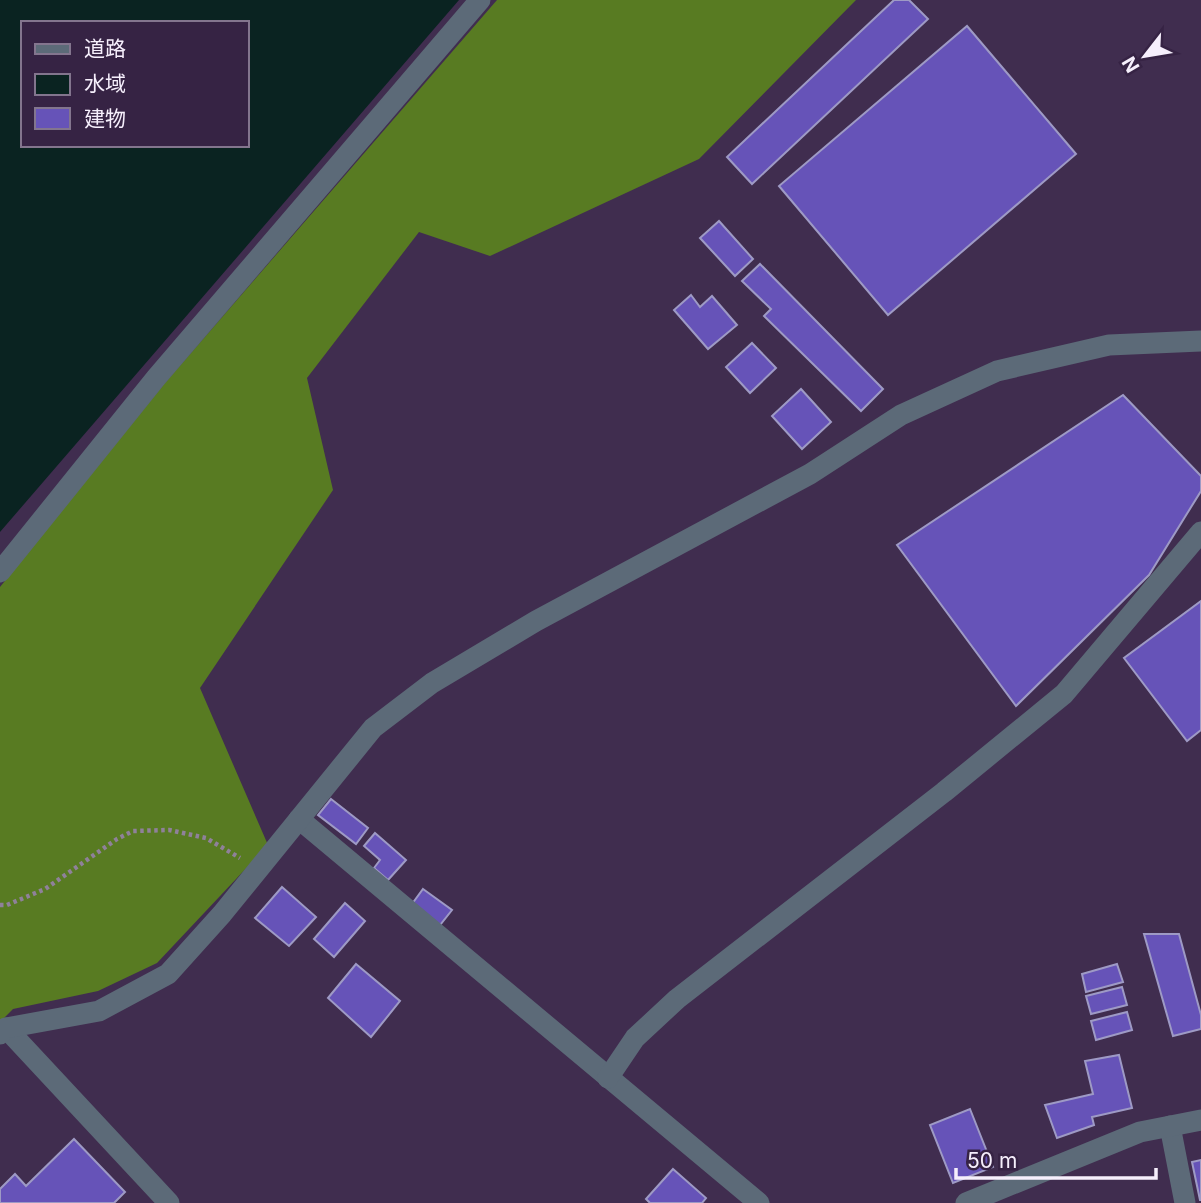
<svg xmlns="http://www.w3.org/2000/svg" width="1201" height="1203" font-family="Inter,'Noto Sans JP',sans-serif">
	<rect width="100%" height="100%" fill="#402d4f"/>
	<!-- forest -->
	<polygon fill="#587b22" points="497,0 856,0 699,159 490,256 419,232 307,378 333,490 200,688 268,845 157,963 98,991 13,1009 0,1022 0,587 164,384"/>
	<!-- water -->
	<path fill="#0a2321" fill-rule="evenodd" d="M0,0H459L0,532ZM23,23H247V145H23Z"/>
	<!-- building -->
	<g fill="#6653b8" stroke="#9e9ac5" stroke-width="2">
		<polygon points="894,0 909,0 928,19 752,184 727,157"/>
		<polygon points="967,26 1076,154 888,315 779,186"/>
		<polygon points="719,221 753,259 735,276 700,238"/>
		<polygon points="760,264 883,389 861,411 764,316 771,309 742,281"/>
		<polygon points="691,295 700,307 712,296 737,325 708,349 674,310"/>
		<polygon points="752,343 776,368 750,393 726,367"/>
		<polygon points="801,389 831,422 802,449 772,416"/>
		<polygon points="1123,395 1201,476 1201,491 1149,575 1016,706 897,545"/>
		<polygon points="1201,601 1201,730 1187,741 1124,658"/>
		<polygon points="331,799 368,828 356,844 318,815"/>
		<polygon points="375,833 406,860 388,880 374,868 380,860 364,846"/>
		<polygon points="282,887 316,917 289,946 255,918"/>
		<polygon points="423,889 452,910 440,925 412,904"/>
		<polygon points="345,903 365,921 334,957 314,939"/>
		<polygon points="1144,934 1179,934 1201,1015 1201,1029 1173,1036"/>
		<polygon points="356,964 400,1001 371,1037 328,998"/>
		<polygon points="1117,964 1123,982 1086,992 1082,974"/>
		<polygon points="1122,987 1127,1005 1091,1014 1086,996"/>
		<polygon points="1127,1012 1132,1030 1096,1040 1091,1021"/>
		<polygon points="1119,1055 1132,1108 1092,1117 1094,1125 1057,1138 1045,1105 1093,1094 1085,1061"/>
		<polygon points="970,1109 993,1167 953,1183 930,1125"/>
		<polygon points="74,1139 125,1192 114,1203 0,1203 0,1189 15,1174 26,1186"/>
		<polygon points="1201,1160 1201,1200 1200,1200 1192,1162"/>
		<polygon points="673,1169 706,1198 702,1203 650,1203 646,1199"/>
	</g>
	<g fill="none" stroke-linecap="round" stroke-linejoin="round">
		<!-- path -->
		<polyline stroke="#8f819a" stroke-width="4.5" stroke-dasharray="3.5 3.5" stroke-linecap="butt" points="0,905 7,905 45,889 117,839 133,831 169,830 206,838 240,858"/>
		<!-- street -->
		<g stroke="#5c6a78" stroke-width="21">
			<polyline points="0,572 156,378 480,0"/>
			<polyline points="299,819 759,1203"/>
			<polyline points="6,1028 169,1203"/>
			<polyline points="0,1034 6,1028 99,1011 168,974 222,914 373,728 432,683 536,621 810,474 901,415 997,371 1109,345 1201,341"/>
			<polyline points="608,1078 635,1038 677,999 944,792 1064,694 1201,532"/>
			<polyline points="1170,1126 1185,1203"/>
			<polyline points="966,1203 1140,1132 1201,1120"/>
		</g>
	</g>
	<!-- legend -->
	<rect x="21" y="21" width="228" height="126" fill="#362344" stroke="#83758e" stroke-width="2"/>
	<rect x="35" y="44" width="35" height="10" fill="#5c6a78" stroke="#83758e" stroke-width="2"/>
	<text x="84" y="56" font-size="21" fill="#f6effc">道路</text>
	<rect x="35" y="74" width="35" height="21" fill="#0a2321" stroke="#83758e" stroke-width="2"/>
	<text x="84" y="91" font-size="21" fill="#f6effc">水域</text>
	<rect x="35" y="108" width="35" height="21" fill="#6653b8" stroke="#83758e" stroke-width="2"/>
	<text x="84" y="126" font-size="21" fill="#f6effc">建物</text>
	<!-- north arrow -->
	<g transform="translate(1145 56) rotate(239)" stroke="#362344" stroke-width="5" paint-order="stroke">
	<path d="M0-5L12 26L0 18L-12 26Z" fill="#f6effc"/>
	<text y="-10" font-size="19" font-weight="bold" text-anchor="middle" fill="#f6effc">N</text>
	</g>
	<!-- scale -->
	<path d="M956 1168v10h200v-10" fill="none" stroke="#f6effc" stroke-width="3.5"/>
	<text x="967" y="1168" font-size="21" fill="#f6effc" stroke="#362344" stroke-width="5" paint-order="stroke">50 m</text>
</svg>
